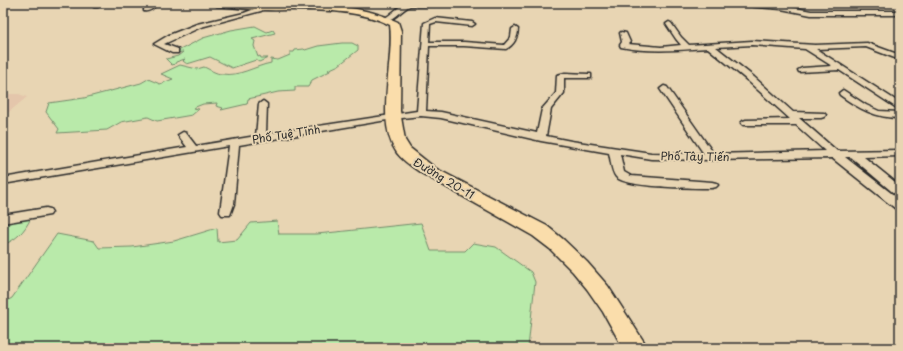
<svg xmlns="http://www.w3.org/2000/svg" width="903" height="351" font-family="'Playpen Sans',sans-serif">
	<rect width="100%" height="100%" fill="#e8d5b3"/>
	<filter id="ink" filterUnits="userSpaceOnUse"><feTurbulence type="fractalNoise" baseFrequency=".025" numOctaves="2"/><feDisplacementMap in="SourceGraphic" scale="8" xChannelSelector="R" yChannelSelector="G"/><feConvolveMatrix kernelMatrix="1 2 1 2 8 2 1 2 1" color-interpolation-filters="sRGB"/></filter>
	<g filter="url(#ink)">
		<!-- built -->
		<polygon fill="#e4c6ab" points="3,94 19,94 27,97 3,117"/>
		<!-- green -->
		<g fill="#b9eaaa" stroke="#728a6a">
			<polygon points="255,26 267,32 273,30 275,33 252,39 255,41 254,46 258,57 260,56 261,58 268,58 259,62 256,60 232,68 210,57 187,64 183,61 185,59 176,62 175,64 172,65 166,59 178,56 183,52 174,53 203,38 231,30"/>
			<path d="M342,43H352L358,46V50L339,65L328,70L330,71L312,80L308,87H295V91L278,92L248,99L247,104L221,110L223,108L216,106L217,103L203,104L193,108L199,109L192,115L157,121L148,117L121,122L107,130L57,133L59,129L46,112L49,103L84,98L141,83L148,79L160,84L173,79L161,74L180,65L197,69L204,67C209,69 216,74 222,74C239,77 255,66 271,63V59L278,60L290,55V52H294L295,50L304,49L305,50L318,46Z"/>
			<path d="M31,218C24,232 17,239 3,245V223Z"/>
			<polygon points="277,221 279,234 317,234 421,223 431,251 465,251 473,243 496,247 531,272 535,282 528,348 3,348 3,303 12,298 57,234 94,241 99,248 132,247 174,241 217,228 218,242 237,240 251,223"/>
		</g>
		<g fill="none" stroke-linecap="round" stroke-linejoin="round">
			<defs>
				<g id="minor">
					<polygon points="99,3 107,3 98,7 94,7 94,5"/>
					<path d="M151,3H157C155,8 149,12 144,11V9Z"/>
					<path d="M406,3H486L483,5L410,6C401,9 396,21 385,20V18C392,14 400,5 406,3Z"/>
					<polygon points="731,3 781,5 811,11 900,11 900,15 811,15 781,9 734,5"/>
					<polygon points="265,5 268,7 261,11 201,27 164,44 178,49 178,53 172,53 154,44 169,35 197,24 244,13"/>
					<path d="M435,18L472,22L475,24L472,26L436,22L430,24L429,42H464L504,45L511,37L512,29L515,27L518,29C518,37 514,45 506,49L464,46H429L426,111L441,112L537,133L542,109L556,93L557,75L565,73L588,74H591V78H564V93L551,109L546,136L571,141L651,153L704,154L660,89L664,86L667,87L714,154L825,151L796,125H743L741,123L743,121L746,120L790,119L748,81L708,48C679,50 650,53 621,47L620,45L622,42L620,33L621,32L626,33L630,42L628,44L661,47L681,45L676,39L666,24L669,22L671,23L681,37L689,45L752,41L815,45L867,43L900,55V60L866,47L816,49L900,103V110L839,70L799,72L798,70L802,68L832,66L805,49L752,45L716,47L754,77L793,112L824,113L826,115L824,117L821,118H799L837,151L900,150V156L864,157L900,186V196L896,195L851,157H845L900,200V210L896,209L832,158L711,160L651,159L620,154L624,172L631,176L712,182L716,183L718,185L716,187L712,188C694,188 627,188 616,177C611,171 611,160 609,153L541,141L441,118L421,116L393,119L239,145L234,204L230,215H222L220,212L229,146L3,184V178L187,147L178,135L183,132L186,133L196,146L256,136L259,104L263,101L267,104L266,134L417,111L424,23Z"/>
					<path d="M843,90L866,105L879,111L900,112V118C876,118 859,109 840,95L839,93Z"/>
					<polygon points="46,208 50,209 52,212 50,215 3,223 3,215"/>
				</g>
				<path id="highway" d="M213,3C234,3 256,4 277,5C318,5 361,4 398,22L401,31L400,111L405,140L410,148L435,168L547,226L564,240L587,262L608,286L648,348H623L603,312L587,289L573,272L550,249L533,236L423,174C414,168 404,162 397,153C374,121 395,61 390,25C352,6 302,11 260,10C246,9 231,7 217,6Z"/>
			</defs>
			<!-- minor casing -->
			<use href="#minor" stroke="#2b2b2b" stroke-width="3"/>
			<!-- highway casing -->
			<use href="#highway" stroke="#2b2b2b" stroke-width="3"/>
			<!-- minor -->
			<use href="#minor" fill="#e8d5b3" fill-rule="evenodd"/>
			<!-- highway -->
			<use href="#highway" fill="#faddab" fill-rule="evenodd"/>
		</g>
	</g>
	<g text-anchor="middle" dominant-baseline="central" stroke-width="4" stroke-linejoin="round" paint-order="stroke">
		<!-- street labels -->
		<g font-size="11" fill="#2b2b2b" stroke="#e8d5b3">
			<text transform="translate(286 134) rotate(-9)">Phố Tuệ Tĩnh</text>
			<text transform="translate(695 156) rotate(1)">Phố Tây Tiến</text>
			<text transform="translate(444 178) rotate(31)">Đường 20-11</text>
		</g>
	</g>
	<!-- margin -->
	<rect width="903" height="351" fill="none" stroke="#e8d5b3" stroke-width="16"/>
	<rect x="8" y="8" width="887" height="335" fill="none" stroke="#2b2b2b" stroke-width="1.5" filter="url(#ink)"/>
</svg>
